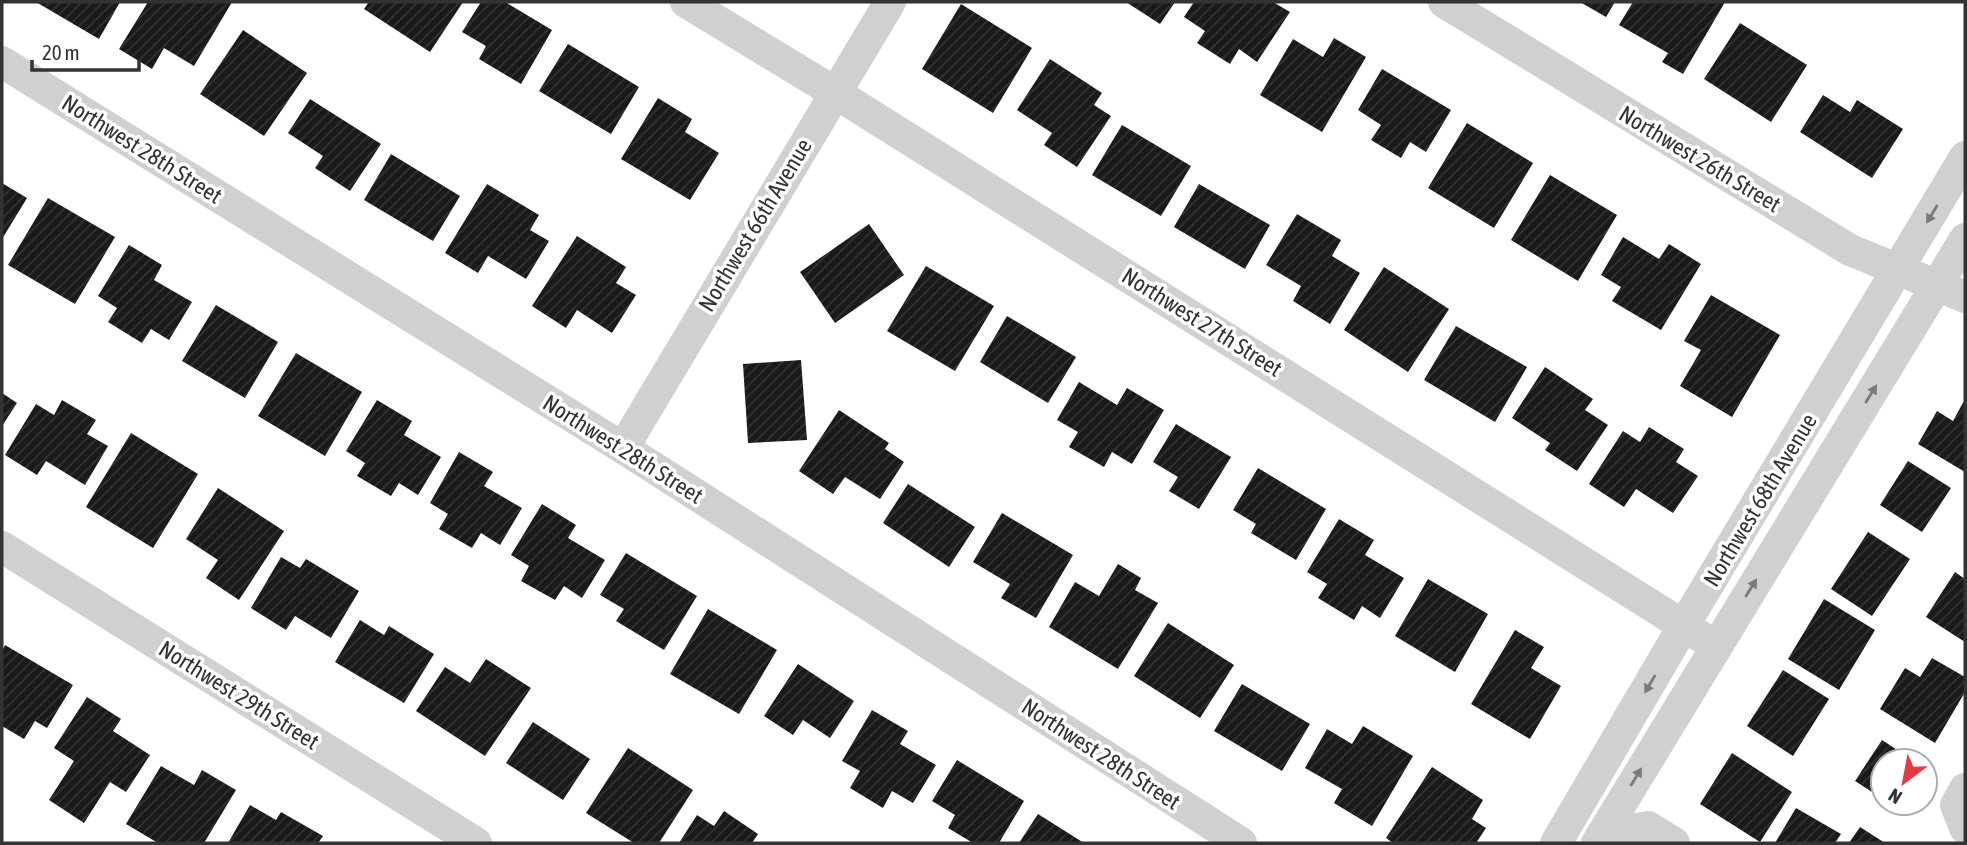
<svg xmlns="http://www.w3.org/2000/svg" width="1967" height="845" font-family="'Asap Condensed',sans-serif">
	<defs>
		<pattern id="building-hatch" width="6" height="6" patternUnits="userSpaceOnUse" patternTransform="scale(1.75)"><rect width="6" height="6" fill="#1a1a1a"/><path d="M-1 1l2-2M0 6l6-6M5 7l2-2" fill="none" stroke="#333"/></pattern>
	</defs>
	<rect width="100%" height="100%" fill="#fff"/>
	<!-- building -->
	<g fill="url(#building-hatch)">
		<polygon points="36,2 120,2 99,39"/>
		<polygon points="148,2 232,2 194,66 164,48 152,69 119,49"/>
		<polygon points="369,2 463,2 430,52 364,9"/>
		<polygon points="481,2 505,2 552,30 521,84 479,59 486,46 462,32"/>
		<polygon points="1126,2 1175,2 1160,24"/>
		<polygon points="1194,2 1273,2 1290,12 1257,62 1239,49 1230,64 1197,43 1205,31 1184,17"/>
		<polygon points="1580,2 1615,2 1606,17"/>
		<polygon points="1633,2 1725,2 1683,74 1662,62 1668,53 1619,25"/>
		<polygon points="961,4 1032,48 993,113 922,69"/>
		<polygon points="1740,23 1807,65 1771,122 1704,79"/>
		<polygon points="243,30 307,73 264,136 200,94"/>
		<polygon points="1334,38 1366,57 1322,132 1260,95 1293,39 1323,57"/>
		<polygon points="568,44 639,87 611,134 539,91"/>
		<polygon points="1050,59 1102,93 1094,105 1111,116 1077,167 1044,145 1052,133 1017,110"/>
		<polygon points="1382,69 1451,110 1426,152 1410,142 1401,158 1371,140 1381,125 1358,110"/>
		<polygon points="1823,95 1850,112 1857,100 1903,129 1872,178 1800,132"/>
		<polygon points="658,98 692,119 685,132 719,153 690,200 621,159"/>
		<polygon points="310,99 381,144 350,191 315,168 323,156 288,133"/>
		<polygon points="1467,123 1533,163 1494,228 1428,188"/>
		<polygon points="1122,125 1191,166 1161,216 1092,175"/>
		<polygon points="391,154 460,196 433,241 364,200"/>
		<polygon points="1550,175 1617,215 1578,281 1511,240"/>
		<polygon points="2,183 27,198 2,239"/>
		<polygon points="487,184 539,215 530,230 549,241 526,279 488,256 478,273 445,253"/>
		<polygon points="1199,184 1270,225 1245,269 1174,227"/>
		<polygon points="48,198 115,237 75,304 8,265"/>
		<polygon points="1297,214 1341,240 1332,256 1360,273 1330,324 1293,301 1301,286 1266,265"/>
		<polygon points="869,224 904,275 835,323 800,272"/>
		<polygon points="577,236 626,267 616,283 636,295 612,333 577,310 566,328 532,306"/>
		<polygon points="1623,237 1659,259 1669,244 1701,264 1661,330 1612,301 1621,287 1601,275"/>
		<polygon points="129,245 162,265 154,280 192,302 169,340 151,329 142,343 108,322 117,308 98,296"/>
		<polygon points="926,266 994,306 955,371 887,331"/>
		<polygon points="1384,267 1449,309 1408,372 1344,330"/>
		<polygon points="1711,295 1780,335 1732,417 1680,386 1701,350 1684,341"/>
		<polygon points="216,305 278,342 245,398 182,361"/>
		<polygon points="1007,316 1076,357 1048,403 980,362"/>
		<polygon points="1456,326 1527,367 1495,422 1424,380"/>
		<polygon points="296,353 362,392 325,456 258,416"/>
		<polygon points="801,360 807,440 748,443 743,364"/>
		<polygon points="1545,367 1593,399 1585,410 1608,425 1577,471 1545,450 1550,443 1512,418"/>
		<polygon points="1079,382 1117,405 1127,388 1164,410 1132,464 1112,452 1104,467 1069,447 1078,432 1057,420"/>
		<polygon points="2,393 17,403 2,426"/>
		<polygon points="1965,399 1965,472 1918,444 1937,411 1953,421"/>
		<polygon points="62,400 96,420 87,434 108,446 85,485 46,461 37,475 5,455 36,404 54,415"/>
		<polygon points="377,400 412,421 404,435 441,457 418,495 399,483 391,496 357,476 365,463 346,451"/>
		<polygon points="839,410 889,443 885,449 904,462 880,499 845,477 833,494 799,471"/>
		<polygon points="1176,424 1231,457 1199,509 1169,491 1178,477 1153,462"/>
		<polygon points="1649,427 1684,449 1676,462 1698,476 1673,513 1636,489 1624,507 1589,484 1623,431 1640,442"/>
		<polygon points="131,433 198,474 153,548 86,507"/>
		<polygon points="459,452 493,472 484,486 522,508 500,545 481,533 472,548 439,529 448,514 430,503"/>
		<polygon points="1908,461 1951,488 1922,532 1880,505"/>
		<polygon points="1258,468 1326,509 1296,560 1251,533 1256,524 1233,510"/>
		<polygon points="908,484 975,527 949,567 883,523"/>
		<polygon points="218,488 284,531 239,600 206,578 218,560 186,539"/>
		<polygon points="542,504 576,525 568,538 605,560 582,598 564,586 555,600 521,581 529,566 511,555"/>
		<polygon points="1002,513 1073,555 1036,618 1001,598 1010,584 973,562"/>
		<polygon points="1339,519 1374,540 1365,555 1404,578 1380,618 1362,606 1354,620 1318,598 1327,584 1307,572"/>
		<polygon points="1868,532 1910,559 1872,616 1831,589"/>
		<polygon points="626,553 697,596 664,650 616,621 624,609 600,595"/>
		<polygon points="281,557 300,568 306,559 359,591 331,638 295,616 286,630 251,608"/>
		<polygon points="1118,564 1141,578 1135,590 1158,603 1118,669 1049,627 1075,582 1099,596"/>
		<polygon points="1955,572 1965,579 1965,642 1926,617"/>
		<polygon points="1428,579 1488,614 1455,672 1395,636"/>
		<polygon points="1824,599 1875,630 1839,690 1788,659"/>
		<polygon points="708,609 777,650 739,714 670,674"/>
		<polygon points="360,620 384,635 389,626 434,654 404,703 335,662"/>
		<polygon points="1168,623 1234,665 1200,718 1134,676"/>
		<polygon points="1515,630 1544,647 1531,668 1561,686 1530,739 1471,704"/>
		<polygon points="5,645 73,685 47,728 35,721 24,739 2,726 2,651"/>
		<polygon points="1932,658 1965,677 1965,692 1935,743 1880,709 1905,668 1920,677"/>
		<polygon points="486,659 531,688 485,756 416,711 445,667 470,683"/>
		<polygon points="798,664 854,701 830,738 803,720 793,735 764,716"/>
		<polygon points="1783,670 1829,699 1793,756 1747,726"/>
		<polygon points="1242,684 1310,724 1282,771 1214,731"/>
		<polygon points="87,697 121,719 113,731 150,755 126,792 110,782 84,823 49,800 74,761 54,748"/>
		<polygon points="872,710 908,731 900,744 936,765 913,803 892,791 883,808 850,788 860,771 842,761"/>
		<polygon points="533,722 590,759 563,800 506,763"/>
		<polygon points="1363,726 1413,756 1372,826 1334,803 1342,789 1305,768 1327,729 1352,744"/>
		<polygon points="1882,740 1914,761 1883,761 1883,799 1855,781"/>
		<polygon points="628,748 693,790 659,843 634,843 586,813"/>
		<polygon points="1732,753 1792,792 1760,842 1700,804"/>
		<polygon points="957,760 1024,801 999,843 973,843 948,828 955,815 932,801"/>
		<polygon points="161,766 194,785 202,770 236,790 204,843 158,843 126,824"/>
		<polygon points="1432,767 1483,800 1472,819 1486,828 1476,843 1393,843 1386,838"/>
		<polygon points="250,805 276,820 281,812 323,836 318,843 228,843"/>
		<polygon points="1796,808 1841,834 1835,843 1775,843"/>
		<polygon points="724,811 758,834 752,843 679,843 697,815 714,826"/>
		<polygon points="1038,814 1084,843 1019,843"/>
		<polygon points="1860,827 1885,843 1849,843"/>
	</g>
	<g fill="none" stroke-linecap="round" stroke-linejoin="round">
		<!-- minor -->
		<g stroke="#d0d0d0" stroke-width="32">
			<polyline points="686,2 834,92 1716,646"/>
			<polyline points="1444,2 1850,250 1965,297"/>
			<polyline points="2,62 623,448 1241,843"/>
			<polyline points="623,448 890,2"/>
			<polyline points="2,547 476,843"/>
			<polyline points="1965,789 1956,805 1965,828"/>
			<polyline points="1601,836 1648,827 1674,843"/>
			<polyline points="1556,843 1684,625 1965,157"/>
			<polyline points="1597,843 1965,239"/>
		</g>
	</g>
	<!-- one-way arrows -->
	<defs><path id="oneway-solid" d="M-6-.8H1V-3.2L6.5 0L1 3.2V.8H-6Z" transform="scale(1.75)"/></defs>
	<g fill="#7a7a7a">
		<use href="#oneway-solid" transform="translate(1932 214) rotate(121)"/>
		<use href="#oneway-solid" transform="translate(1871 394) rotate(-58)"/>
		<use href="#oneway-solid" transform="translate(1751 588) rotate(-58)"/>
		<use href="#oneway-solid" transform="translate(1650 684) rotate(120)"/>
		<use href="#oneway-solid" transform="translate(1636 777) rotate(-59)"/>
	</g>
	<g text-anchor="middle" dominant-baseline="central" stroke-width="7" stroke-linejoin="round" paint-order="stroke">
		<!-- street labels -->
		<g font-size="23" fill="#333" stroke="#fff">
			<text transform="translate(142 149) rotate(32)">Northwest 28th Street</text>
			<text transform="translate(1700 159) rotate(31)">Northwest 26th Street</text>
			<text transform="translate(755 225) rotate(-59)">Northwest 66th Avenue</text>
			<text transform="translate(1202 322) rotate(32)">Northwest 27th Street</text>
			<text transform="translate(623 449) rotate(32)">Northwest 28th Street</text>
			<text transform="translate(1760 500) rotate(-59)">Northwest 68th Avenue</text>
			<text transform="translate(239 695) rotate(32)">Northwest 29th Street</text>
			<text transform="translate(1101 754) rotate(33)">Northwest 28th Street</text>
		</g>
	</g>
	<!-- border -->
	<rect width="1967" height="845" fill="none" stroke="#333333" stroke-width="7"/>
	<!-- north arrow -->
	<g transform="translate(1904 782) rotate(212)"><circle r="33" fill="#ffffff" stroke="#adadad" stroke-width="2"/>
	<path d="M0-5L12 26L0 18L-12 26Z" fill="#e63946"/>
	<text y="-10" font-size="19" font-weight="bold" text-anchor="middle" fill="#333333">N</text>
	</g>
	<!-- scale -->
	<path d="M32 60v10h107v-10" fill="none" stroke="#333333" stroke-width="3.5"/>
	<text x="42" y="60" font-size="21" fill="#333333" stroke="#ffffff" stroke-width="5" paint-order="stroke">20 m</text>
</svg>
